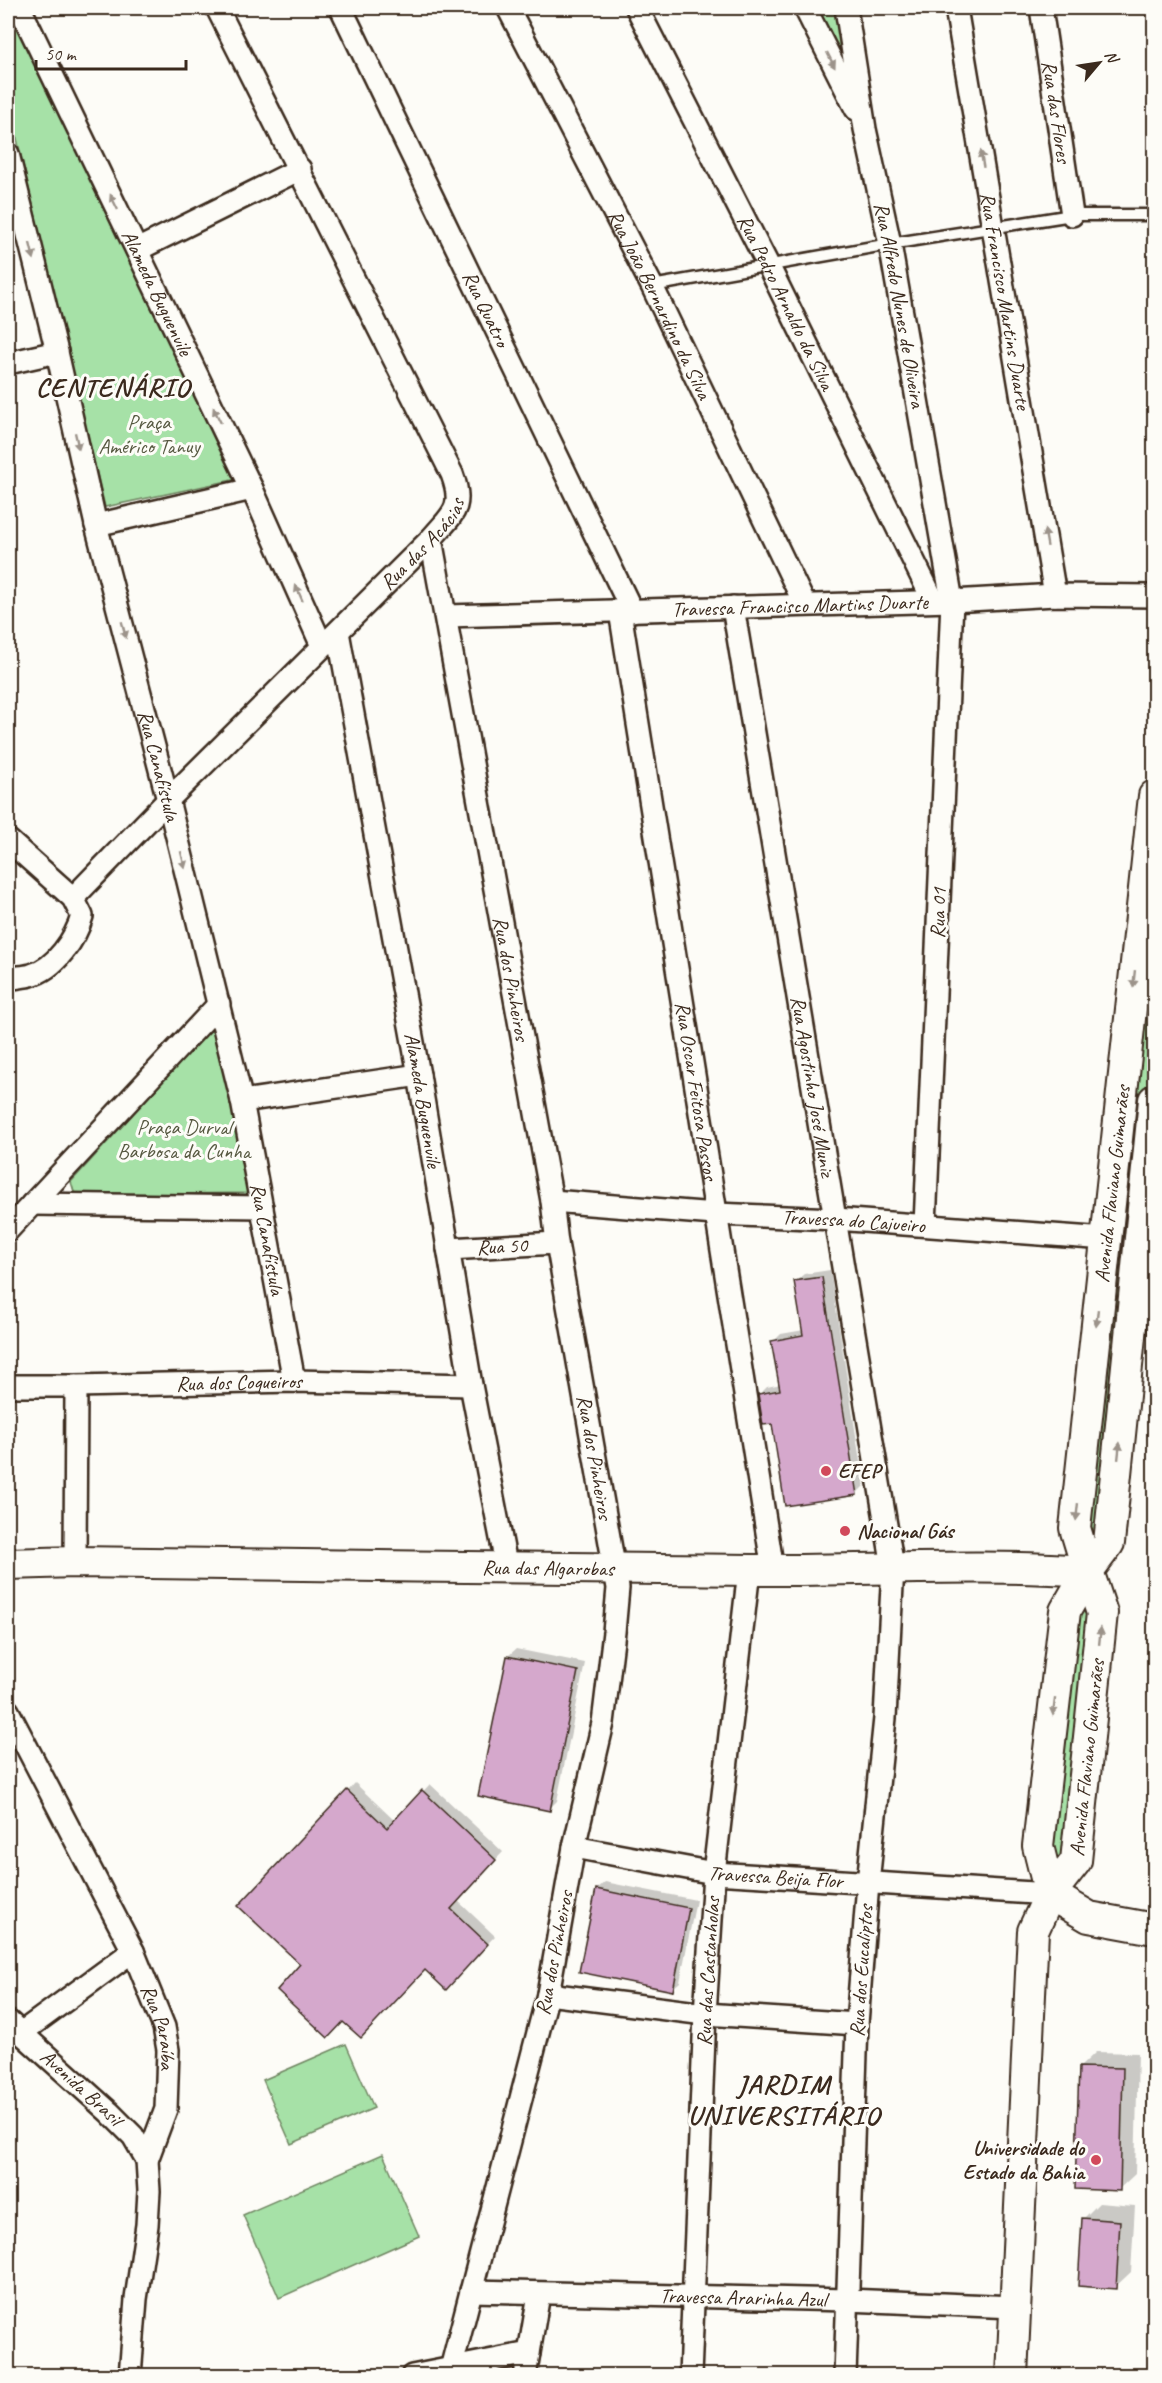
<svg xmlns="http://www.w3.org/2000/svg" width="1162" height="2383" font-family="Caveat,sans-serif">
	<rect width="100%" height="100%" fill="#fdfcf7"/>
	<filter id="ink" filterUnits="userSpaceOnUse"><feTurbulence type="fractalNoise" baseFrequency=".0167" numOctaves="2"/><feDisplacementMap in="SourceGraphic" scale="12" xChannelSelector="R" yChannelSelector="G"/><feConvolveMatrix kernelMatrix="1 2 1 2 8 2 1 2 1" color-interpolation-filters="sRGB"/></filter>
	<g filter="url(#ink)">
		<!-- green -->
		<g fill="#a6e1a7" stroke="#708662" stroke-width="1.5">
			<polygon points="8,8 237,479 105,507 8,101"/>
			<polygon points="817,8 835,8 844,60"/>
			<polygon points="1154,821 1154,1056 1139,1219 1124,1222 1116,1218"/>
			<polygon points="209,1031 218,1033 250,1193 75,1195 71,1182"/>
			<polygon points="1120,1254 1129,1256 1108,1539 1084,1547"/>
			<polygon points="1073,1606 1096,1607 1060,1864 1044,1856"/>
			<polygon points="346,2044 374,2108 291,2144 263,2080"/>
			<polygon points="383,2154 419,2236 279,2298 243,2215"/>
		</g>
		<!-- shadow -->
		<g fill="#0003">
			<polygon points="830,1270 864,1486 856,1494 773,1422 759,1395 767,1387 781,1384 773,1342 781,1334 804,1330 796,1281 804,1274"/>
			<polygon points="516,1649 585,1663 557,1801 549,1809 508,1656"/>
			<polygon points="355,1783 395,1821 430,1784 503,1852 457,1900 495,1936 446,1987 425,1968 302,1964 348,1791"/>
			<polygon points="605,1882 696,1900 680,1982 672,1989 597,1889"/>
			<polygon points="1096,2052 1138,2053 1135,2174 1119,2189 1080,2067"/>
			<polygon points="1099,2203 1135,2206 1131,2272 1115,2287 1083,2219"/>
		</g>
		<!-- building -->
		<g fill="#d5a8cc" stroke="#3b2a1e" stroke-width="1.5">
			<polygon points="822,1277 857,1495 785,1506 772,1424 763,1425 758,1394 780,1390 771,1341 803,1335 794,1281"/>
			<polygon points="507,1656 578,1671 550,1811 478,1796"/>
			<polygon points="347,1790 387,1828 422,1790 496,1860 451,1909 488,1944 446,1990 425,1970 361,2038 343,2022 328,2038 277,1990 300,1964 238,1906"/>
			<polygon points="596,1889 689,1908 673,1991 579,1972"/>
			<polygon points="1079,2067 1123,2068 1120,2191 1075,2189"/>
			<polygon points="1082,2218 1120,2221 1116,2289 1078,2286"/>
		</g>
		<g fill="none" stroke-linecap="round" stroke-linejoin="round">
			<defs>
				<polyline id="lane" points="652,286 890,244 1072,215 1154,215"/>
				<g id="street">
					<path id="s1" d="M20,8L252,489L322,646"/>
					<path id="s2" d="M341,8L632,611"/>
					<path id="s3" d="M508,8L652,286L805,605"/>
					<path id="s4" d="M637,8L769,267L933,600"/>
					<polyline points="805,8 856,109"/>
					<path id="s5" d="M846,8L865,129L890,244L952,601L925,1225"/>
					<path id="s6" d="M956,8L1055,595"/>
					<path id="s7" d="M1041,8L1072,215"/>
					<path id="s8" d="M8,154L57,352L96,525L168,800L242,1101L294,1381"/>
					<polyline points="137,250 300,169"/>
					<polyline points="8,363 57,352"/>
					<polyline points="96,525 252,489"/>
					<path id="s9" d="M431,539L552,1201L557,1243L618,1588L614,1632L603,1723L574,1847L548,1994L451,2369V2376"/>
					<path id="s10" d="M733,607L893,1567L885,1718L868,1883L857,2024L845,2376"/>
					<path id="s11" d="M620,611L773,1570"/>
					<path id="s12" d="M446,616L952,601L1055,595L1154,596"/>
					<path id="s13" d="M338,632L419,1075L471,1385L507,1569"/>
					<path d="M8,840L73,898L82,916C76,938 55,969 31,975C24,977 15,977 8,979"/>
					<path id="s14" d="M73,898L168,800L431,539C452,514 465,509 452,474L217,8"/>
					<polyline points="242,1101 419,1075"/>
					<path id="s15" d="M552,1201L715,1214L836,1219L1106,1239"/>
					<polyline points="32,1204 262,1207"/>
					<polyline points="8,1230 219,1004"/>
					<path id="s16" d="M448,1249L557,1243"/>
					<path id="s17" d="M8,1386H76L294,1381L471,1385"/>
					<polyline points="75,1562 76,1386"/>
					<path id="s18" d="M8,1711L133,1951L164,2027L168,2050L166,2109L147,2160L149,2191L147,2225L136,2299L130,2376"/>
					<path id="s19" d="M574,1847L714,1873L1050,1894"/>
					<polyline points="548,1994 705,2014 857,2024"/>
					<path id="s20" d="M8,2021L109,2112L133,2136L147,2160"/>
					<polyline points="21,2033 133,1951"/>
					<path id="s21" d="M471,2291L847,2300L1015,2307"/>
					<polyline points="412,2376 529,2353 539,2294"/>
					<polyline points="525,2376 529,2353"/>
					<path id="s22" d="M690,2376L705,2014L714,1873L749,1570"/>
				</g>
				<g id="secondary">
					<path id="s23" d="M8,1564L75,1562C301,1565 526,1568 752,1570C864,1571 976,1563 1088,1571"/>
					<path id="s24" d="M1050,1894L1038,1846L1065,1611L1088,1571L1075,1528L1154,796"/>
					<polyline points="1050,1894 1089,1917 1154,1929"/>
					<path id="s25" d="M1012,2376L1033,1931L1050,1894L1076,1861L1102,1613L1088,1571L1109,1543L1154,1100"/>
				</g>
			</defs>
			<!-- lane casing -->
			<use href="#lane" stroke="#3b2a1e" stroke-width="15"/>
			<!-- street casing -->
			<use href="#street" stroke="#3b2a1e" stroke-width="26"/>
			<!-- secondary casing -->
			<use href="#secondary" stroke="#3b2a1e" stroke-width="34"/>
			<!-- lane -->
			<use href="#lane" stroke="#fdfcf7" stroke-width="10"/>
			<!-- street -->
			<use href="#street" stroke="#fdfcf7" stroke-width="21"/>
			<!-- secondary -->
			<use href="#secondary" stroke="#fdfcf7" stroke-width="30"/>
		</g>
		<!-- one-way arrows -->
		<defs><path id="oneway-solid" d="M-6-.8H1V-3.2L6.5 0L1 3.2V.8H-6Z" transform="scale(1.5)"/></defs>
		<g fill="#9c938a">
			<use href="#oneway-solid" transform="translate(831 60) rotate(63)"/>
			<use href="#oneway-solid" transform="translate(982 159) rotate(-100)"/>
			<use href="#oneway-solid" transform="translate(114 202) rotate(-116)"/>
			<use href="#oneway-solid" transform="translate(32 251) rotate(76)"/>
			<use href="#oneway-solid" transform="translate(217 415) rotate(-116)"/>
			<use href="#oneway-solid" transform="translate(77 441) rotate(77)"/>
			<use href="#oneway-solid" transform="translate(1046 538) rotate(-100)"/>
			<use href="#oneway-solid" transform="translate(299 593) rotate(-114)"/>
			<use href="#oneway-solid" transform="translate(124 630) rotate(75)"/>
			<use href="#oneway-solid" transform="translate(183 860) rotate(76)"/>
			<use href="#oneway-solid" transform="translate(1134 979) rotate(96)"/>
			<use href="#oneway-solid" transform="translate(1097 1318) rotate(96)"/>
			<use href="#oneway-solid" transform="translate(1119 1451) rotate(-84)"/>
			<use href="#oneway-solid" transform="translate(1077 1512) rotate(96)"/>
			<use href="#oneway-solid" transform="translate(1100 1636) rotate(-84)"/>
			<use href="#oneway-solid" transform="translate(1054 1707) rotate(97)"/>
		</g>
	</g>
	<!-- markers -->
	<g fill="#d1495b" stroke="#fdfcf7" stroke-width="2">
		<circle cx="826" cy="1471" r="6"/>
		<circle cx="845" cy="1531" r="6"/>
		<circle cx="1096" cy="2160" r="6"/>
	</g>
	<g text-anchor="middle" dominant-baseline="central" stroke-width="6" stroke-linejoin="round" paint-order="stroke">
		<!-- street labels -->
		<g font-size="21" fill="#3b2a1e" stroke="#fdfcf7">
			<text stroke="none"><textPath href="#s7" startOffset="105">Rua das Flores</textPath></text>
			<text stroke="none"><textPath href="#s1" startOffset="316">Alameda Buguenvile</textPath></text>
			<text stroke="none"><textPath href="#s6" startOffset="297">Rua Francisco Martins Duarte</textPath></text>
			<text stroke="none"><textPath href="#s4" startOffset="330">Rua Pedro Arnaldo da Silva</textPath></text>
			<text stroke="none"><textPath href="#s5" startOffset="302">Rua Alfredo Nunes de Oliveira</textPath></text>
			<text stroke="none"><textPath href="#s3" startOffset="333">Rua João Bernardino da Silva</textPath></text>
			<text stroke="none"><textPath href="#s2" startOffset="334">Rua Quatro</textPath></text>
			<text stroke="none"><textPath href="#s14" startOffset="498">Rua das Acácias</textPath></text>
			<text stroke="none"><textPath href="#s12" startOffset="354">Travessa Francisco Martins Duarte</textPath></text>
			<text stroke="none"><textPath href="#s8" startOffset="630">Rua Canafístula</textPath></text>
			<text transform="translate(938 913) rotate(-88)">Rua 01</text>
			<text stroke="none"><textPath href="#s9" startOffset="447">Rua dos Pinheiros</textPath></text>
			<text stroke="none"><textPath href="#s10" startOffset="486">Rua Agostinho José Muniz</textPath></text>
			<text stroke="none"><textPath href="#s11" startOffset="486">Rua Oscar Feitosa Passos</textPath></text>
			<text stroke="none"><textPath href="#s13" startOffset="476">Alameda Buguenvile</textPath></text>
			<text stroke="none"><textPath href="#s24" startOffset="723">Avenida Flaviano Guimarães</textPath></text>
			<text stroke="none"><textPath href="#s15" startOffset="302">Travessa do Cajueiro</textPath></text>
			<text stroke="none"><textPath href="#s8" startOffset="1116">Rua Canafístula</textPath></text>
			<text stroke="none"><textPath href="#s16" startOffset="54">Rua 50</textPath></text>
			<text stroke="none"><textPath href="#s17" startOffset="231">Rua dos Coqueiros</textPath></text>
			<text stroke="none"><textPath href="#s9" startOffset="933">Rua dos Pinheiros</textPath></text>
			<text stroke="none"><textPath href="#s23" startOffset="540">Rua das Algarobas</textPath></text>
			<text stroke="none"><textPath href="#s25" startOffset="632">Avenida Flaviano Guimarães</textPath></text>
			<text stroke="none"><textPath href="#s19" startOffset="204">Travessa Beija Flor</textPath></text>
			<text transform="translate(554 1953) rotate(-79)">Rua dos Pinheiros</text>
			<text transform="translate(861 1971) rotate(-86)">Rua dos Eucaliptos</text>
			<text stroke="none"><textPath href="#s22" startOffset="405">Rua das Castanholas</textPath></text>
			<text stroke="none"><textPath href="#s18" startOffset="352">Rua Paraíba</textPath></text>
			<text stroke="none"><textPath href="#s20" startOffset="99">Avenida Brasil</textPath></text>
			<text stroke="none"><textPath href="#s21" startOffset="272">Travessa Ararinha Azul</textPath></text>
		</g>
		<!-- park labels -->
		<g font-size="21" fill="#565840" stroke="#fdfcf7">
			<text x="149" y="422">Praça<tspan x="149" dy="24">Américo Tanuy</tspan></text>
			<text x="184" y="1127">Praça Durval<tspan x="184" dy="24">Barbosa da Cunha</tspan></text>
		</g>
		<!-- poi labels -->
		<g font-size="21" font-weight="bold" fill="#3b2a1e" stroke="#fdfcf7" text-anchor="start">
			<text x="838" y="1471">EFEP</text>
			<text x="857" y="1531">Nacional Gás</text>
			<text x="1084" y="2148" text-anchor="end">Universidade do<tspan x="1084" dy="24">Estado da Bahia</tspan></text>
		</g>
		<!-- district labels -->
		<g font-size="27" font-weight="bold" letter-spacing="1.5" fill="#3b2a1e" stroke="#fdfcf7">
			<text x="113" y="387">CENTENÁRIO</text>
			<text x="784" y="2084">JARDIM<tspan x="784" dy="31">UNIVERSITÁRIO</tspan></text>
		</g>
	</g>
	<!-- margin -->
	<rect width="1162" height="2383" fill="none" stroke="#fdfcf7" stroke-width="30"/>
	<rect x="15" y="15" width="1132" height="2353" fill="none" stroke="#3b2a1e" stroke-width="2" filter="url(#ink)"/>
	<!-- north arrow -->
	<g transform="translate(1099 63) rotate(61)" stroke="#fdfcf7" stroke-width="4.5" paint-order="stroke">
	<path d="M0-4.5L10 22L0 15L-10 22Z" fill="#3b2a1e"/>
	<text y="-9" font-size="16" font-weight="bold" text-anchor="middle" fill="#3b2a1e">N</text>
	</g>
	<!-- scale -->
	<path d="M36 60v9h150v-9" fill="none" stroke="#3b2a1e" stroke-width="3"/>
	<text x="45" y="60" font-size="18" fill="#3b2a1e" stroke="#fdfcf7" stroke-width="4.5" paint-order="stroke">50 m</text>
</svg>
